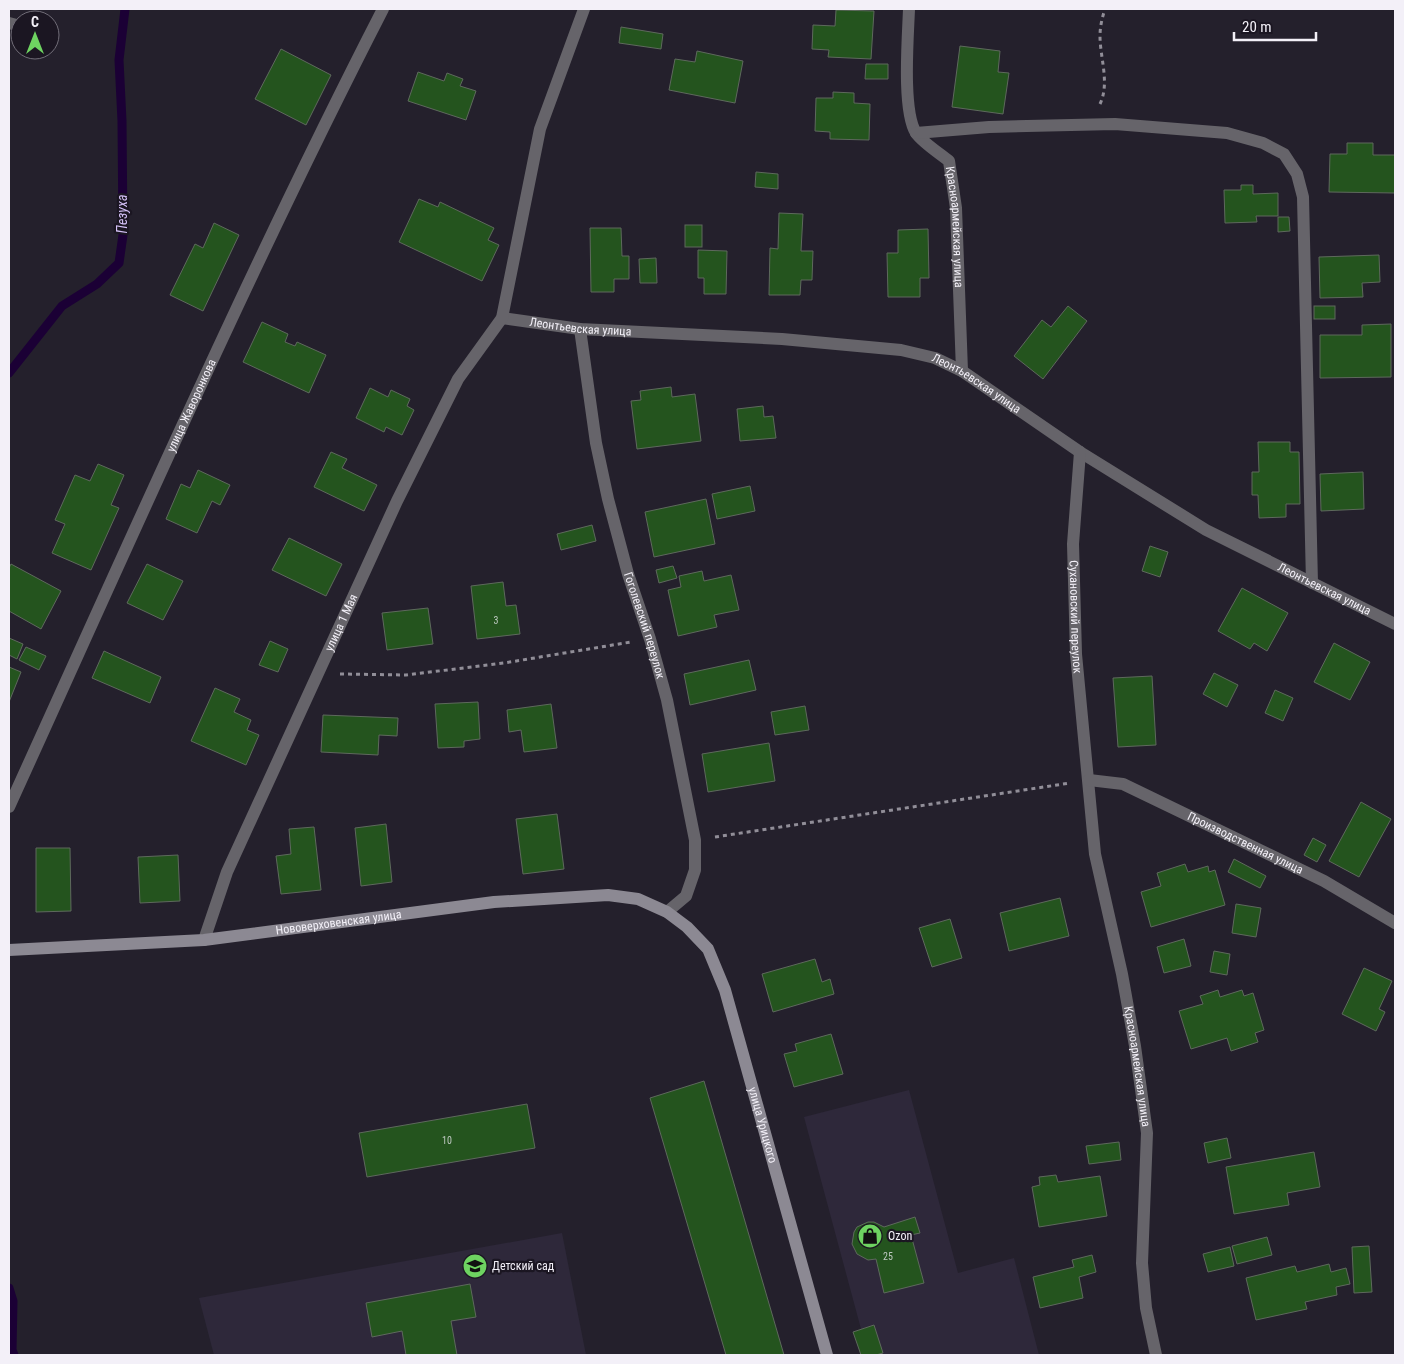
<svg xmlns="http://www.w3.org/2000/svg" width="1404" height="1364" font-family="'Roboto Condensed',sans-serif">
	<rect width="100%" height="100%" fill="#24202c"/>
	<!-- built -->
	<g fill="#2e283a">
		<polygon points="909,1090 958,1273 1014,1258 1039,1355 868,1355 804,1117"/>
		<polygon points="562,1233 586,1355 214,1355 199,1298"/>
	</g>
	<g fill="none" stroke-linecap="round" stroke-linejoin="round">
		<!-- stream -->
		<g stroke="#1b0035" stroke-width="9">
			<polyline points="9,373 62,306 97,284 119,263 123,235 122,121 119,60 125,9"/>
			<polyline points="9,1288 13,1301 12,1350 14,1355"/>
		</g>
	</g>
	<!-- building -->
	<g fill="#24541e" stroke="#5e695d">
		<polygon points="836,10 874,11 871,59 828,57 829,50 812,49 813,25 835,26"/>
		<polygon points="621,27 663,34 661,49 619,43"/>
		<polygon points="960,46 1000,51 998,72 1009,73 1003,114 952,107"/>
		<polygon points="281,49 331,75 306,125 255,99"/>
		<polygon points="697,51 743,61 735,103 669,90 675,59 695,62"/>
		<polygon points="866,64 888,64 888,79 865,79"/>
		<polygon points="418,72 444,81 447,73 463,79 460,86 476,91 466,120 408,101"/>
		<polygon points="833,92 854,93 854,103 870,104 869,140 830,139 830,132 815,131 816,98 833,98"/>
		<polygon points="1347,143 1373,143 1373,155 1395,155 1395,193 1329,192 1330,154 1347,154"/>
		<polygon points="756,172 778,174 778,189 755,187"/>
		<polygon points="1241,185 1253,185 1253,194 1278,193 1278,216 1256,216 1257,222 1225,223 1224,190 1241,190"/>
		<polygon points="419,199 438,207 440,202 494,228 488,240 499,245 482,281 399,242"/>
		<polygon points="779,213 803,214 801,251 813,251 812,280 801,280 800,295 769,295 770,248 778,249"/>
		<polygon points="1278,217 1289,217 1290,231 1278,232"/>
		<polygon points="214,223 239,235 203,311 170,295 195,244 203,248"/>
		<rect x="685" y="225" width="17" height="22"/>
		<polygon points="590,228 621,228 622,256 629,256 629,279 614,279 614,292 591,292"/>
		<polygon points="928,229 929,278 920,278 920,297 888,297 887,253 898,253 898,230"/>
		<polygon points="698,250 727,251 726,294 704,294 704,278 698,278"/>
		<polygon points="1379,255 1380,282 1362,283 1363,297 1320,298 1319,257"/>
		<polygon points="656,258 657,283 640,283 639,259"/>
		<polygon points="1068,306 1087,321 1043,379 1014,356 1042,320 1051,327"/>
		<rect x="1314" y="306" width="21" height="13"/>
		<polygon points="262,322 288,334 285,342 295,346 297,342 326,355 309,393 243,362"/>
		<polygon points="1391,324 1391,377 1320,378 1320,335 1362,335 1362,325"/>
		<polygon points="671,387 672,397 695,394 701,441 637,449 631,401 641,400 640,391"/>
		<polygon points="370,388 388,397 391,390 410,399 407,406 414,410 402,435 386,427 384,432 356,418"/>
		<polygon points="763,406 764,417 773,416 776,438 740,441 737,409"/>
		<polygon points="1258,442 1290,442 1290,452 1299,452 1300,504 1286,504 1286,517 1259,518 1258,495 1252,495 1252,472 1259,472"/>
		<polygon points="331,452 347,459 342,468 377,485 364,511 314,487"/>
		<polygon points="98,464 124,475 111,505 119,508 91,570 52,553 65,524 55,520 75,475 90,481"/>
		<polygon points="198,470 230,485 220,505 212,501 197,533 166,519 181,484 190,488"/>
		<polygon points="1363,472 1364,509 1321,511 1320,474"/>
		<polygon points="750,486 755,511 717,519 712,494"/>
		<polygon points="706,499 715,544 654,557 645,512"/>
		<polygon points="592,525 596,541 561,550 557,534"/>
		<polygon points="289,538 342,564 326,596 272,570"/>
		<polygon points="1150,546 1168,552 1160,577 1142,571"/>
		<polygon points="11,564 61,591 41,629 9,611 9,568"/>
		<polygon points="147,564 183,581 163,620 127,603"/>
		<polygon points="673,566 677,578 659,583 656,570"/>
		<polygon points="702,571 704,581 731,575 739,610 714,615 717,627 678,636 668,590 681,587 679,576"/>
		<polygon points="503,582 506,606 516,605 520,634 477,639 471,586"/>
		<polygon points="1242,588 1288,613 1267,651 1254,643 1250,649 1218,631"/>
		<polygon points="428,608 433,644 387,650 382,613"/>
		<polygon points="9,638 23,644 17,659 9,655"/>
		<polygon points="270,641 288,649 278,672 259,665"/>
		<polygon points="1334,643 1370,662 1350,700 1314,682"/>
		<polygon points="26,647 46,656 39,670 19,660"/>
		<polygon points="104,651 161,677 150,703 92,678"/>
		<polygon points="749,660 756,690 690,705 684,674"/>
		<polygon points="9,667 21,672 9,702"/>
		<polygon points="1214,673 1238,685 1227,707 1203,694"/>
		<polygon points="1152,676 1156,745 1118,747 1113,678"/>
		<polygon points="215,688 240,699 234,712 251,720 247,730 259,735 246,765 191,741"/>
		<polygon points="1275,690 1293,698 1283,721 1265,713"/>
		<polygon points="478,702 480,739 464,741 464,747 438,748 435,704"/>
		<polygon points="551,704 557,748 524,752 521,730 509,732 507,710"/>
		<polygon points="805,706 809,730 775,735 771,712"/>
		<polygon points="323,715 398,718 397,736 379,735 378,755 321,752"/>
		<polygon points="769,743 775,781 708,792 702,754"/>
		<polygon points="1361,802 1391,819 1359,877 1329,861"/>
		<polygon points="557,814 564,869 523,874 516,819"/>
		<polygon points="386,824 392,882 361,886 355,828"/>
		<polygon points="314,827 321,890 281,894 276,856 291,854 289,829"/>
		<polygon points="1313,838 1326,845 1317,862 1304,855"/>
		<polygon points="36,848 70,848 71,911 36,912"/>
		<polygon points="178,855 180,901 140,903 138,857"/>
		<polygon points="1234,859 1266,876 1260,888 1228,872"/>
		<polygon points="1185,864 1188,872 1208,866 1209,872 1215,870 1225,905 1151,927 1141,892 1161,886 1157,873"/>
		<polygon points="1060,898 1069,936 1009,951 1000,913"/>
		<polygon points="1236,904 1261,908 1256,937 1232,933"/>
		<polygon points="950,919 962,958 932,967 919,928"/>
		<polygon points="1184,939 1191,966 1164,973 1157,947"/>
		<polygon points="1214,951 1230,954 1227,975 1210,972"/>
		<polygon points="815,959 822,982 830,979 834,994 773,1012 762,974"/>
		<polygon points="1364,968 1392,981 1379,1009 1385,1012 1376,1031 1342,1014"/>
		<polygon points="1218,990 1220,997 1242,990 1244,996 1253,993 1264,1030 1255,1033 1258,1042 1231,1051 1227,1038 1191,1049 1179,1011 1203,1004 1200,996"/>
		<polygon points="831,1034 843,1074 794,1087 784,1054 797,1051 795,1044"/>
		<polygon points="704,1081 784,1355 726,1355 650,1098"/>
		<polygon points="527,1104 535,1148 367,1177 359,1133"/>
		<polygon points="1227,1138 1231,1158 1208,1163 1204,1143"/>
		<polygon points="1119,1142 1121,1160 1089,1164 1086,1146"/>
		<polygon points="1314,1152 1320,1187 1287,1193 1289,1205 1234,1214 1226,1167"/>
		<polygon points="1056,1175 1058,1182 1100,1176 1107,1216 1039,1227 1032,1187 1040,1185 1039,1177"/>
		<polygon points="915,1217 920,1233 911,1235 924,1283 884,1293 876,1259 868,1260 857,1254 852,1244 854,1232 857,1227 868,1222 874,1222 884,1227"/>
		<polygon points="1267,1237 1272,1255 1237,1264 1232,1246"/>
		<polygon points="1369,1246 1372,1292 1354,1293 1352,1247"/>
		<polygon points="1230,1247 1234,1266 1208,1272 1203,1254"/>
		<polygon points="1092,1255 1096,1272 1079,1277 1083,1298 1040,1308 1033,1277 1074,1267 1072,1260"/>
		<polygon points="1329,1264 1331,1272 1346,1268 1350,1284 1336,1287 1337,1295 1305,1302 1307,1309 1256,1320 1246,1278 1295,1266 1297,1272"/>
		<polygon points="470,1284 476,1317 451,1321 457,1355 406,1355 402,1331 372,1337 366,1303"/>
		<polygon points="874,1325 883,1353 876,1355 861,1355 853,1332"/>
	</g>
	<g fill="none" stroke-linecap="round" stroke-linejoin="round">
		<!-- path -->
		<g stroke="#918e98" stroke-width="3" stroke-dasharray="4 4" stroke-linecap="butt">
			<path d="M1100,104C1110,83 1100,58 1100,36C1100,27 1102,18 1105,9"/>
			<polyline points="340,674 406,675 504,663 631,642"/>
			<polyline points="715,837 1070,783"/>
		</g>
		<!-- lane -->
		<g stroke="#66646a" stroke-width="12">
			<path id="s1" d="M909,9C908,37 902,111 916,133C922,142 939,153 949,161L956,208L962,371"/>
			<polyline points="916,133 989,127 1115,124 1227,133 1263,143 1284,154 1297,174 1303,197 1312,583"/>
		</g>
		<!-- street -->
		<g stroke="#66646a" stroke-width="12">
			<polyline points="9,23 20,26"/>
			<path id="s2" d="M502,318L580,329L782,339L901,350L935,358L962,371L1080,452L1206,530L1395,624"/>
			<path id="s3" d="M580,329L596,443L608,499L628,574L650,639L667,700L695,840V870L686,896L667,912"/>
			<path id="s4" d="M1080,452L1073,544L1076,654L1095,854L1122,974L1135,1046L1147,1133L1142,1263L1146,1308L1156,1355"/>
			<path id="s5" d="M1089,780L1123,784L1324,881L1395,923"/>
			<path id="s6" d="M9,807C131,539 249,270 383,9"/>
			<path id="s7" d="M204,940L227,872L397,501L458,379L502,318L540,129L584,9"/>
		</g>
		<!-- secondary -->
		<path stroke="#8c8993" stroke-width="12" id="s8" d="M9,950L204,940L494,902L608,895L638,899L667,912L687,927L708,949L725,990L827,1355"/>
	</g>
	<!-- icons -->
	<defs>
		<symbol id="shop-disc" viewBox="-11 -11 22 22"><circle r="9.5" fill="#6ed361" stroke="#1b1622"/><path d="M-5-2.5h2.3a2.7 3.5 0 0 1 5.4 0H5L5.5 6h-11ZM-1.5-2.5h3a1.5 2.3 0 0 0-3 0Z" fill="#111"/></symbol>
		<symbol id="school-disc" viewBox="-11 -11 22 22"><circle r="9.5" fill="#6ed361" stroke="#1b1622"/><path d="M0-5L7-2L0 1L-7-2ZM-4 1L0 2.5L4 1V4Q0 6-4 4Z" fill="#111"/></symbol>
	</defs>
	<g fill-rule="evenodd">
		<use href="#shop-disc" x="856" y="1222" width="28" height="28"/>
		<use href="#school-disc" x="461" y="1252" width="28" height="28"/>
	</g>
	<g text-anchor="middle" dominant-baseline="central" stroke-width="4.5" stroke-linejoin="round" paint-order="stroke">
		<!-- number labels -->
		<g font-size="10" fill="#bfc9c2">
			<text x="496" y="620">3</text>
			<text x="447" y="1140">10</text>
			<text x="888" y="1256">25</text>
		</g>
		<!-- street labels -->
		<g font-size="12" fill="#f3f0f8" stroke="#1b1622">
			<text stroke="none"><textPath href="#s1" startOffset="235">Красноармейская улица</textPath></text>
			<text stroke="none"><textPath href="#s2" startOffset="79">Леонтьевская улица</textPath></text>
			<text stroke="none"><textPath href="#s2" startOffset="484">Леонтьевская улица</textPath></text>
			<text stroke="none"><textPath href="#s6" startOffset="441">улица Жаворонкова</textPath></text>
			<text stroke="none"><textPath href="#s2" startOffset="889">Леонтьевская улица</textPath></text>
			<text stroke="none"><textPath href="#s4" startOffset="165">Сухановский переулок</textPath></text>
			<text stroke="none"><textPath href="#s7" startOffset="346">улица 1 Мая</textPath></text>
			<text stroke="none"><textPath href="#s3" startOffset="304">Гоголевский переулок</textPath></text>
			<text stroke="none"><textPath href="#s5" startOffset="170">Производственная улица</textPath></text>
			<text stroke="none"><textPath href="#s8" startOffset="331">Нововерховенская улица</textPath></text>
			<text stroke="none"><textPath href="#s4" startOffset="620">Красноармейская улица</textPath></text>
			<text stroke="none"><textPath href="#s8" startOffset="904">улица Урицкого</textPath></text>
		</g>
		<!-- poi labels -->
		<g font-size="12" fill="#f3f0f8" stroke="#1b1622" text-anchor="start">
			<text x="888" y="1236">Ozon</text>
			<text x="492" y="1266">Детский сад</text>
		</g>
		<!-- water labels -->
		<g font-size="14" font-style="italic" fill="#d4c1f7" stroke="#1b1622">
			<text transform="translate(122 214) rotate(-90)">Пезуха</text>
		</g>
	</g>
	<!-- border -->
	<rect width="1404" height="1364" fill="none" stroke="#f3f0f8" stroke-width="20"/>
	<!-- north arrow -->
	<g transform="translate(35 35)"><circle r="24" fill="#1b1622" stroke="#716d78"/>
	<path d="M0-4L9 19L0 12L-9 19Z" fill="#6ed361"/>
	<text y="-8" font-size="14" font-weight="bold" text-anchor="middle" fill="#f3f0f8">С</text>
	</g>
	<!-- scale -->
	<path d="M1234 32v8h82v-8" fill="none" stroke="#f3f0f8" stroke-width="2.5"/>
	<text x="1242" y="32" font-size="15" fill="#f3f0f8" stroke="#1b1622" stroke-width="4" paint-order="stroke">20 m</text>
</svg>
